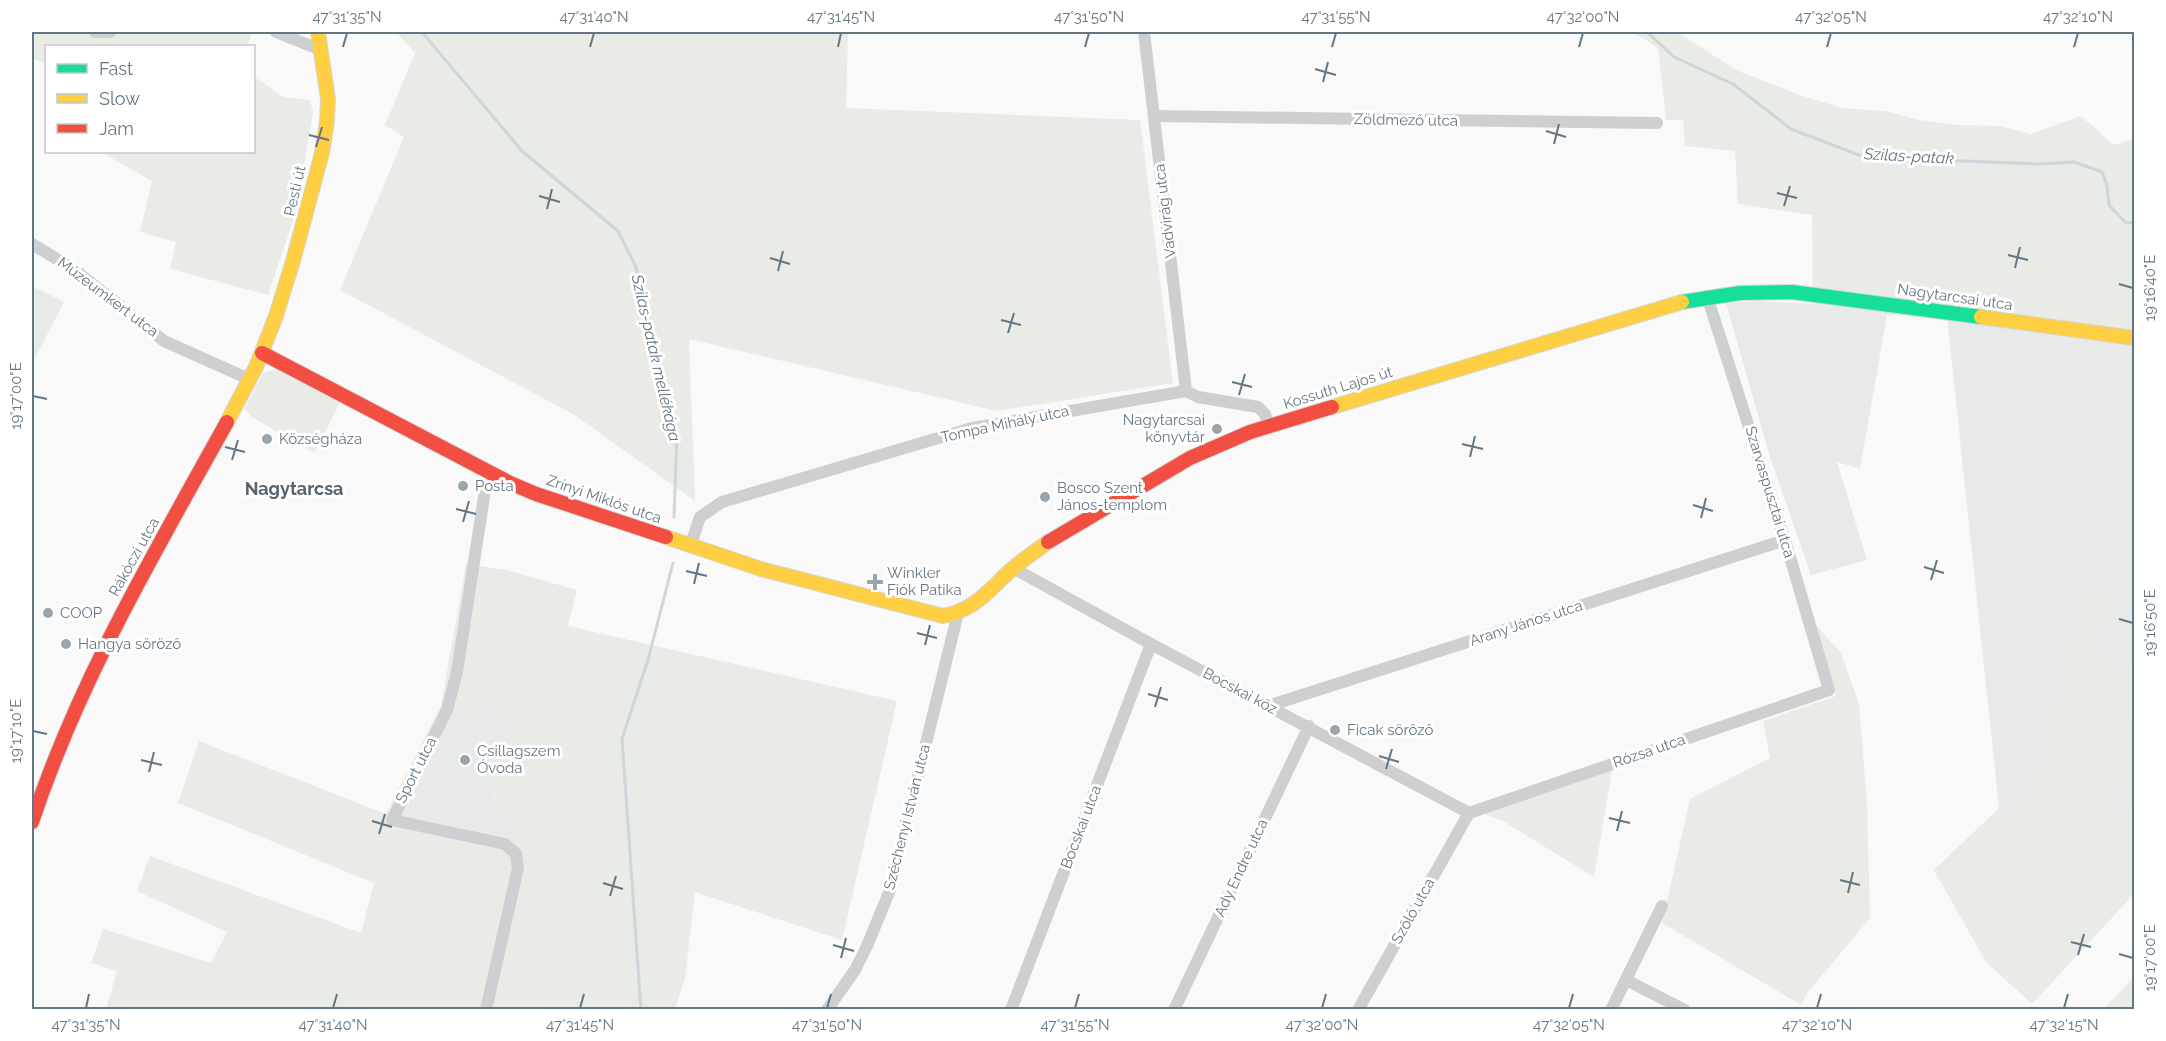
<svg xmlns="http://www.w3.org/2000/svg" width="2166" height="1041" font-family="Raleway,sans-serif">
	<rect width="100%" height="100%" fill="#f9f9f9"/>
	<!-- built -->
	<g fill="#e8e9e9">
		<polygon points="32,286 64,302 32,364"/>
		<polygon points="1757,301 1813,304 1887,315 1860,469 1837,462 1867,560 1811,575 1770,457 1726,303"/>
		<polygon points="1947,317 2134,342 2134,669 2102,664 2106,594 2081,590 2026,807 1999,808"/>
		<polygon points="2134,685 2134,815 2117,811"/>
		<polygon points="477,705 506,711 493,811 520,822 515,839 405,817 410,799 455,716"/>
	</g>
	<!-- green -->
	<g fill="#e8ebe6" fill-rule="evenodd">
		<polygon points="32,32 80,32 114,34 130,32 252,32 247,46 46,46 46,64 32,58"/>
		<polygon points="396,32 848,32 846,108 1140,120 1173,383 997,411 689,339 695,501 573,414 340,290 404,137 385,125 415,53"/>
		<polygon points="1633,32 1677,32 1738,71 1803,96 1842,108 1885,111 1919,120 1957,125 2000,126 2031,134 2080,116 2093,126 2113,145 2134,139 2134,342 1947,317 1887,315 1813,304 1812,215 1738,204 1735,151 1685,146 1683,120 1666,120 1658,48"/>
		<polygon points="256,78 283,97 310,100 313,113 296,212 268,295 170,269 176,242 140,232 152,181 101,152 254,152 254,87"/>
		<polygon points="276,369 340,402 314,453 252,417 244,409 263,373"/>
		<path d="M466,564L506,570L577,590L568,626L897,701L842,940L695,892L685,978L675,1009H106L117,971L91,963L103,929L211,963L227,932L137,891L150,856L361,933L374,883L178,803L199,741L386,814L441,706ZM477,705L506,712L493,812L519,822L515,839L405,816L410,799L455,716L474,721Z"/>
		<polygon points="2081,590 2106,593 2102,663 2134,669 2134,685 2117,811 2134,815 2134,894 2032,1004 1986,962 1934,870 1999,808 2026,807"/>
		<polygon points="1816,625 1841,653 1859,704 1867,805 1870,918 1808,992 1801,1005 1662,923 1690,799 1770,758 1763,721 1836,696"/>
		<polygon points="1613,765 1594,877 1503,821 1474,810"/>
		<polygon points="2134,977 2134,1009 2104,1009"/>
	</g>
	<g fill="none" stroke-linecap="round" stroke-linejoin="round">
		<!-- stream -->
		<g stroke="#ced6d9" stroke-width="3">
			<polyline points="422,32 522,151 618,231 636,267 677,435 674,517"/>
			<polyline points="1647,32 1674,57 1733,84 1791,129 1864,157 2040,164 2074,162 2102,172 2107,185 2109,205 2126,223 2134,222"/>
			<polyline points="641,1010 622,739 648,660 673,563"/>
		</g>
		<defs>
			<polyline id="fast" points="1682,302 1740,293 1792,292 1981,317"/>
			<g id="slow">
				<polyline points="1981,317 2134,338"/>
				<polyline points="1332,407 1682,302"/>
				<polyline points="227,422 256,367 276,316 293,261 322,153 327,121 328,99 318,32"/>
				<path d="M666,537L761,569L943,616C975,610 988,591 1011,570C1022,560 1036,551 1048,542"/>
			</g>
			<g id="jam">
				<polyline points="262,353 510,483 536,494 666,537"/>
				<polyline points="1048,542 1190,458 1250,432 1332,407"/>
				<path d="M32,822C79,680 155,552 227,422"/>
			</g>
		</defs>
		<!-- fast casing -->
		<use href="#fast" stroke="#d5d6d7" stroke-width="16"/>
		<!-- slow casing -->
		<use href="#slow" stroke="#d5d6d7" stroke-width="16"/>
		<!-- jam casing -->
		<use href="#jam" stroke="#d5d6d7" stroke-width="16"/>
		<!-- street -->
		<g stroke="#cecfd0" stroke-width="12">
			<polyline points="95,32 110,32"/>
			<polyline points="276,32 321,50"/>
			<polyline points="1144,32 1186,391"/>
			<polyline points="1154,116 1657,123"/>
			<polyline points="32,244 75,270 164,341 249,379"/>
			<polyline points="690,547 700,517 722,502 972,428 1186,391 1198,397 1258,407 1265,414 1269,426"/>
			<polyline points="1013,568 1151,644 1469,813"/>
			<polyline points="1268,706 1785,540"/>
			<polyline points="1469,813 1829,690 1785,540 1707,296"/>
			<polyline points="1626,980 1685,1010"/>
			<polyline points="486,1010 518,868 516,854 505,844 392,820 447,710 457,672 488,471"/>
			<polyline points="827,1010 855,970 867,946 890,890 958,613"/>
			<polyline points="1011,1010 1151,644"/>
			<polyline points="1174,1010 1309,726"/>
			<polyline points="1358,1010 1469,813"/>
			<polyline points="1611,1010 1662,906"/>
		</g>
		<!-- fast -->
		<use href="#fast" stroke="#16e098" stroke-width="14"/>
		<!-- slow -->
		<use href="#slow" stroke="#ffcf43" stroke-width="14"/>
		<!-- jam -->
		<use href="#jam" stroke="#f24e42" stroke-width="14"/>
	</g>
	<!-- ticks -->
	<path fill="none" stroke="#657683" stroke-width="2" d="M343,47L347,33M590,47L594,33M838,47L841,33M1085,47L1089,33M1332,47L1336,33M1579,47L1583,33M1827,47L1831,33M2074,47L2078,33M1315,69L1336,75M1323,82L1328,62M1546,131L1566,137M309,135L329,140M1554,144L1559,124M316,147L322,127M1777,193L1797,198M539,196L560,202M1784,206L1790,186M547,209L552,189M2008,255L2028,260M770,258L790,264M2015,268L2020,247M778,271L783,251M2119,284L2133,288M1001,320L1021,325M1008,333L1014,313M1232,382L1252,387M1239,395L1245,374M33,396L47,399M1462,444L1483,449M225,447L245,452M1470,457L1475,436M232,460L238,440M1693,505L1713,511M456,509L476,514M1701,518L1706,498M463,522L469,501M1924,567L1944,573M686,571L707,576M1931,580L1937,560M694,584L699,563M2119,619L2133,623M917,633L937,638M925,645L930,625M1148,694L1168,700M1155,707L1161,687M33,731L47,734M1379,756L1399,762M141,760L162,765M1386,769L1392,749M149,772L154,752M1609,818L1630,823M372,821L392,827M1617,831L1622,811M379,834L385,814M1840,880L1860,885M603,883L623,889M1848,893L1853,872M610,896L616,876M2071,942L2091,947M833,945L854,951M2119,954L2133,958M2078,955L2084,934M841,958L846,938M86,1008L89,994M333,1008L337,994M580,1008L584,994M827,1008L831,994M1075,1008L1079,994M1322,1008L1326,994M1569,1008L1573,994M1817,1008L1821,994M2064,1008L2068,994"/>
	<!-- markers -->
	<g fill="#99a4ac" stroke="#fff" stroke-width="2">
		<circle cx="1217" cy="429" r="6"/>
		<circle cx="267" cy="439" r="6"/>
		<circle cx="463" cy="486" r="6"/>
		<circle cx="1045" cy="497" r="6"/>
		<path d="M872 573h6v6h6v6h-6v6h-6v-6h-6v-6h6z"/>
		<circle cx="48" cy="613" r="6"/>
		<circle cx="66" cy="644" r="6"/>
		<circle cx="1335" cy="730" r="6"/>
		<circle cx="465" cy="760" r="6"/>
	</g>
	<g text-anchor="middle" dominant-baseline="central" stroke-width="6" stroke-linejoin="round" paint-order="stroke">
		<!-- street labels -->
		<g font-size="15" fill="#657683" stroke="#fff">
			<text transform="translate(1406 120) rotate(1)">Zöldmező utca</text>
			<text transform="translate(295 191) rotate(-77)">Pesti út</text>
			<text transform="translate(1165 211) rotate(-97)">Vadvirág utca</text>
			<text transform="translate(108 297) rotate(37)">Múzeumkert utca</text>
			<text transform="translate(1955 297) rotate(8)">Nagytarcsai utca</text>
			<text transform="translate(1338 388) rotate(-17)">Kossuth Lajos út</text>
			<text transform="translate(1005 424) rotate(-12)">Tompa Mihály utca</text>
			<text transform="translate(1770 492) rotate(73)">Szarvaspusztai utca</text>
			<text transform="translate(604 499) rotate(19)">Zrínyi Miklós utca</text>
			<text transform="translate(134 557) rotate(-61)">Rákóczi utca</text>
			<text transform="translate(1526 623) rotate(-18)">Arany János utca</text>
			<text transform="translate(1240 691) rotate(28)">Bocskai köz</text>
			<text transform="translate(1649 751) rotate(-19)">Rózsa utca</text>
			<text transform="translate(416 770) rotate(-63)">Sport utca</text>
			<text transform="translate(907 817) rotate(-76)">Széchenyi István utca</text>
			<text transform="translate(1081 827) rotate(-69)">Bocskai utca</text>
			<text transform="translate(1241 868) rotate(-65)">Ady Endre utca</text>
			<text transform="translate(1413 911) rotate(-61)">Szőlő utca</text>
		</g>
		<!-- poi labels -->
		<g font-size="15" fill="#657683" stroke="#fff" text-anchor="start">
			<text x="1205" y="420" text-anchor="end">Nagytarcsai<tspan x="1205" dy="17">könyvtár</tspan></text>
			<text x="279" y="439">Községháza</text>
			<text x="475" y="486">Posta</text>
			<text x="1057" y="488">Bosco Szent<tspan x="1057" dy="17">János-templom</tspan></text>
			<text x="887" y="573">Winkler<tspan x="887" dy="17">Fiók Patika</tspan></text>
			<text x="60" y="613">COOP</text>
			<text x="78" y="644">Hangya söröző</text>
			<text x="1347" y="730">Ficak söröző</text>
			<text x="477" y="751">Csillagszem<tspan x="477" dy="17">Óvoda</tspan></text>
		</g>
		<!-- water labels -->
		<g font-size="16" font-style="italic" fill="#60757c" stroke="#fff">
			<text transform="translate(1909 156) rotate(3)">Szilas-patak</text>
			<text transform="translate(656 358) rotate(77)">Szilas-patak mellékága</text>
		</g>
		<!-- quarter labels -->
		<g font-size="18" font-weight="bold" fill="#57646e" stroke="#fff">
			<text x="294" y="488">Nagytarcsa</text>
		</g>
	</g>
	<!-- border -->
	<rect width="2166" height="1041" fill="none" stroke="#ffffff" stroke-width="66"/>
	<!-- legend -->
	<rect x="45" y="45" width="210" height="108" fill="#ffffff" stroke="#c1c8cd" stroke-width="1.5"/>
	<rect x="57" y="64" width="30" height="9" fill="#16e098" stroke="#c1c8cd" stroke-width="1.5"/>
	<text x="99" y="75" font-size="18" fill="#657683">Fast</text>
	<rect x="57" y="94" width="30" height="9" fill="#ffcf43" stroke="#c1c8cd" stroke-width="1.5"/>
	<text x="99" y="105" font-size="18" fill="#657683">Slow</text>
	<rect x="57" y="124" width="30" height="9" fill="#f24e42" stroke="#c1c8cd" stroke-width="1.5"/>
	<text x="99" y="135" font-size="18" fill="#657683">Jam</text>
	<rect x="33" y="33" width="2100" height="975" fill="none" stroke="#657683" stroke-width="2"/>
	<g font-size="15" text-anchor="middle" fill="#657683">
		<text x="347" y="22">47°31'35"N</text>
		<text x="594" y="22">47°31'40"N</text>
		<text x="841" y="22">47°31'45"N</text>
		<text x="1089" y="22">47°31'50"N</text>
		<text x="1336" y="22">47°31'55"N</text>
		<text x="1583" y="22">47°32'00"N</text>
		<text x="1831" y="22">47°32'05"N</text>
		<text x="2078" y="22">47°32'10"N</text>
		<text transform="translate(2150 288) rotate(-90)" y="5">19°16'40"E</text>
		<text transform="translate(16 396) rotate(-90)" y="5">19°17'00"E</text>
		<text transform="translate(2150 623) rotate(-90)" y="5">19°16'50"E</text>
		<text transform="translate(16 731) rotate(-90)" y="5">19°17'10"E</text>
		<text transform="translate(2150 958) rotate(-90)" y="5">19°17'00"E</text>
		<text x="86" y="1030">47°31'35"N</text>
		<text x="333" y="1030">47°31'40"N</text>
		<text x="580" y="1030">47°31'45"N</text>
		<text x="827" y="1030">47°31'50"N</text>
		<text x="1075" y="1030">47°31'55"N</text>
		<text x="1322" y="1030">47°32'00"N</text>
		<text x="1569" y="1030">47°32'05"N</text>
		<text x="1817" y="1030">47°32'10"N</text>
		<text x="2064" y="1030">47°32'15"N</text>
	</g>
</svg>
